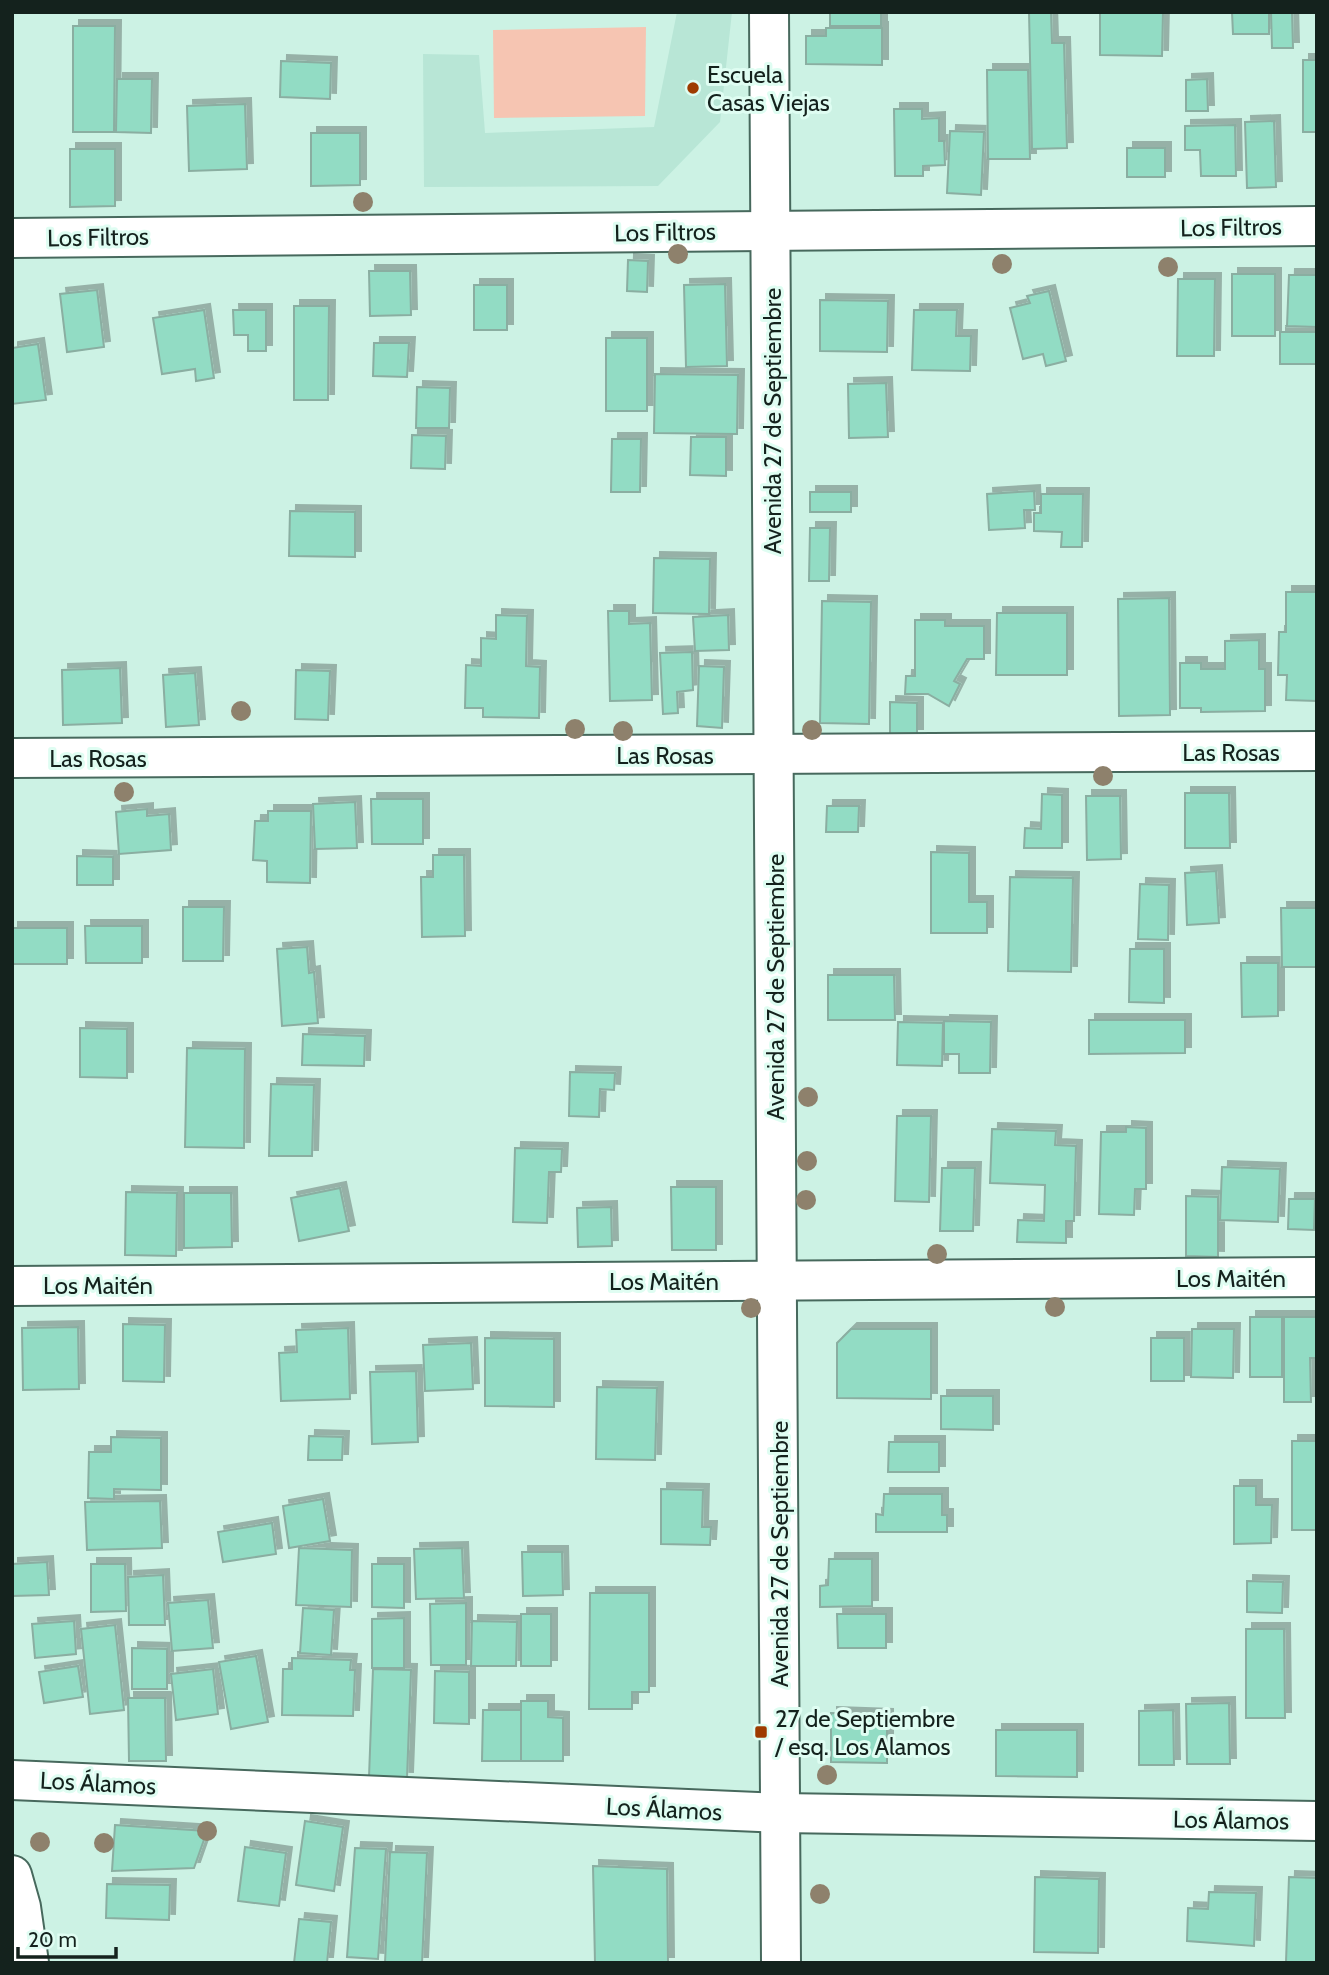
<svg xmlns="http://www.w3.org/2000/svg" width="1329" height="1975" font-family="Cabin,sans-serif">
	<defs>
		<filter id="shadow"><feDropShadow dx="6" dy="-6" stdDeviation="0" flood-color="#0004"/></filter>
	</defs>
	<rect width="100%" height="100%" fill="#ccf2e4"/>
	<!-- built -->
	<polygon fill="#b8e6d6" points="677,12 732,12 720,122 658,186 424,187 423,54 479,55 485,133 654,127"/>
	<!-- green -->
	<polygon fill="#f6c5b2" points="646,27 645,116 494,118 493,30"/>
	<!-- building -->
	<g fill="#92dcc4" stroke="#8aaea1" stroke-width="2" filter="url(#shadow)">
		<rect x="830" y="12" width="51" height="14"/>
		<polygon points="1029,12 1051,12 1052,43 1064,43 1067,148 1032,149"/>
		<polygon points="1100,12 1163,12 1162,56 1100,55"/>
		<polygon points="1232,12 1269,12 1269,34 1233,34"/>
		<polygon points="1271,12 1292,12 1293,48 1272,48"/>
		<polygon points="73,26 115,26 114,132 73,132"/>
		<polygon points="826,28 882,28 882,65 806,64 806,36 826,36"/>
		<rect x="1303" y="60" width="14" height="72"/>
		<polygon points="281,61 331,63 330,99 280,97"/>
		<polygon points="987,70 1028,70 1030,159 988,159"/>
		<polygon points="117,79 152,79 151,133 116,132"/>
		<polygon points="1207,79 1208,111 1186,111 1186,80"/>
		<polygon points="245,104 247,169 189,171 187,106"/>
		<polygon points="894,109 922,109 922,119 939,118 939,141 944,141 945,165 923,166 923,176 895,176"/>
		<polygon points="1274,121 1276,187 1247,188 1245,122"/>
		<polygon points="1235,125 1236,176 1201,176 1200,150 1185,150 1185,126"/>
		<polygon points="950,131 984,132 981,195 947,193"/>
		<polygon points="311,133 360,133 360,185 311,186"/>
		<rect x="1127" y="148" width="38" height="29"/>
		<polygon points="70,149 115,149 115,206 70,207"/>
		<polygon points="628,260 648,261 647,292 627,291"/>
		<polygon points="369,271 410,271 411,315 370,316"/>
		<rect x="1232" y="274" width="43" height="62"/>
		<polygon points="1289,275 1317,275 1317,327 1287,326"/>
		<polygon points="1178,279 1215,279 1214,356 1177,356"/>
		<polygon points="725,284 727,366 686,367 684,285"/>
		<rect x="474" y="285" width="33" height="45"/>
		<polygon points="97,290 104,347 67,352 60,294"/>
		<polygon points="1049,291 1066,361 1046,366 1043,354 1023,359 1010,308 1030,303 1027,296"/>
		<polygon points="820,300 888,301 887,352 820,351"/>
		<polygon points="294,306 329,306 328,400 294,400"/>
		<polygon points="204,310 214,378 196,381 195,369 162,374 153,318"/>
		<polygon points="233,310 266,310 266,351 248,351 248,335 234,335"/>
		<polygon points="914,310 957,310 956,336 971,336 970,371 912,370"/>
		<rect x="1280" y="332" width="37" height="32"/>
		<rect x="606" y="338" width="41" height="73"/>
		<polygon points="374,343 409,343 407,377 373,376"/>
		<polygon points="38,344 46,400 12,404 12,348"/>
		<polygon points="655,374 738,375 737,434 654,433"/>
		<polygon points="886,383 888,437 849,438 848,384"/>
		<polygon points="417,387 450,388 449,428 416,428"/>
		<polygon points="412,435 446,436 445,469 411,468"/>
		<polygon points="691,437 726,437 726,476 690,475"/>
		<polygon points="612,439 641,439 640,492 611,492"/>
		<polygon points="1034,491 1035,510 1024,510 1025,528 989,530 987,494"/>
		<rect x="810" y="492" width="41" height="20"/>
		<polygon points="1041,494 1083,494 1082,547 1061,547 1062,532 1034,531 1034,513 1041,513"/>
		<polygon points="290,511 355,512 355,557 289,556"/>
		<polygon points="810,528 830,528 829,581 809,581"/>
		<polygon points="654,558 710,559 709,614 653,613"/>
		<polygon points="1286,592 1317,592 1317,701 1286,700 1287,675 1278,675 1279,632 1286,632"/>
		<polygon points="1169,598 1170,715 1119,716 1118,599"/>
		<polygon points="822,601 871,602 869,724 820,723"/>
		<polygon points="608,611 629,611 629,624 650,623 652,700 610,701"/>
		<polygon points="997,613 1067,613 1067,675 996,675"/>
		<polygon points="496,615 527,616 526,666 540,667 539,718 483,717 483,708 465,708 466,665 481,666 481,638 496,639"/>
		<polygon points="728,615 729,650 695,651 693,617"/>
		<polygon points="915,620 945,620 945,626 984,626 984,659 967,659 954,681 960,684 949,706 928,694 905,694 906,676 915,676"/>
		<polygon points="1259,640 1259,669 1265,669 1265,711 1201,712 1201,708 1180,708 1180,663 1201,663 1201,669 1225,669 1225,641"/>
		<polygon points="692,652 693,690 677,692 678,713 663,714 660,653"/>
		<polygon points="699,666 724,667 722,728 697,726"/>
		<polygon points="120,668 122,723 63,725 62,670"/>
		<polygon points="296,670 330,671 328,720 295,719"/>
		<polygon points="195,673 199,725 166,727 163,675"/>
		<polygon points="890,702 917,703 917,735 890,735"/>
		<polygon points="1185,793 1229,793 1230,848 1185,848"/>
		<polygon points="1042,794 1062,795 1062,848 1024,848 1025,828 1041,829"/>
		<polygon points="1086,796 1120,796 1121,859 1087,860"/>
		<polygon points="371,799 423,799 423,844 372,844"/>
		<polygon points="355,802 357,848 315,849 313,804"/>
		<polygon points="827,806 859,806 858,832 826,832"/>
		<polygon points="147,809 147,816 169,814 171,850 119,854 116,812"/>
		<polygon points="268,811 311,811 310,883 267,882 267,861 253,860 255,821 268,821"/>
		<polygon points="931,852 969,853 969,902 987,902 987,933 931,933"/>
		<polygon points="433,855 464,855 465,936 422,937 421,877 433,877"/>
		<polygon points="77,856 113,857 113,885 77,885"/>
		<polygon points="1216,871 1219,923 1187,925 1185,873"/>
		<polygon points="1010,877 1073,878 1071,972 1008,971"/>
		<polygon points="1140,884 1169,885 1168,940 1138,939"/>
		<polygon points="183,907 224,907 223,961 183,961"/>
		<polygon points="1281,908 1316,908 1316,967 1282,967"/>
		<polygon points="85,926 142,926 142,963 86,963"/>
		<rect x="12" y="928" width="55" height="36"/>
		<polygon points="307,947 309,973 314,972 318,1023 282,1026 277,949"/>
		<polygon points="1130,949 1164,949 1164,1003 1129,1002"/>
		<polygon points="1241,963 1278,963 1278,1016 1242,1017"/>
		<polygon points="828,975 894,975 895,1020 828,1020"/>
		<polygon points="1089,1020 1185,1020 1185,1053 1089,1054"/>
		<polygon points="944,1021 991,1022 990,1073 959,1073 959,1054 944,1054"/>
		<polygon points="898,1022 943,1023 942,1066 897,1065"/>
		<polygon points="80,1028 127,1029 127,1078 80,1077"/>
		<polygon points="303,1034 365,1036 364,1066 302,1065"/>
		<polygon points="187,1048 245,1049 244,1148 185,1147"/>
		<polygon points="570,1072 615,1073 614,1090 600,1089 599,1117 569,1116"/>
		<polygon points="271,1084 314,1085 312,1156 269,1156"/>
		<polygon points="897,1116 931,1116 929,1202 895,1201"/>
		<polygon points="1126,1127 1146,1128 1146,1189 1135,1189 1134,1215 1099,1214 1101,1132 1126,1132"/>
		<polygon points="992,1129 1056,1131 1055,1145 1076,1146 1074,1221 1066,1221 1066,1243 1017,1242 1018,1220 1044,1221 1045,1185 990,1183"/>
		<polygon points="515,1148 562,1149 561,1172 549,1172 547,1223 513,1222"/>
		<polygon points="1222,1167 1280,1169 1278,1222 1220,1220"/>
		<polygon points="942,1168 975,1168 973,1231 940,1231"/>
		<polygon points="671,1187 716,1187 716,1250 672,1250"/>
		<polygon points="340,1188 349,1231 299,1241 291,1198"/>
		<polygon points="126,1192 177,1193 176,1256 125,1255"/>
		<polygon points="184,1193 231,1193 232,1247 184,1248"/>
		<polygon points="1186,1196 1218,1197 1218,1257 1186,1256"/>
		<polygon points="1289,1199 1315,1199 1314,1230 1288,1229"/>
		<polygon points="611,1207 612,1246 578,1247 577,1208"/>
		<rect x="1250" y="1317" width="32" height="60"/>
		<polygon points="1284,1317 1317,1317 1317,1358 1310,1358 1311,1402 1284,1402"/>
		<polygon points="123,1324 165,1325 164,1382 123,1381"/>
		<polygon points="78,1327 79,1389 23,1390 22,1328"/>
		<polygon points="348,1328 350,1399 281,1401 279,1353 297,1352 296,1330"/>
		<polygon points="851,1329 931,1329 931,1399 837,1398 837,1343"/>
		<polygon points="1192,1329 1234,1329 1233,1378 1191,1377"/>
		<polygon points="485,1338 554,1339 554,1407 485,1406"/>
		<rect x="1151" y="1338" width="33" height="43"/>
		<polygon points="471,1343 473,1389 425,1391 423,1345"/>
		<polygon points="416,1371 418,1442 372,1444 370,1372"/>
		<polygon points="597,1387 657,1388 655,1460 596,1459"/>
		<polygon points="941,1396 993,1396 993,1430 941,1429"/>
		<polygon points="309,1436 343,1437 342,1460 308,1460"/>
		<polygon points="111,1437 161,1438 161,1490 114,1489 114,1499 88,1498 89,1452 111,1452"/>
		<rect x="1292" y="1441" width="25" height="89"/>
		<polygon points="889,1442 939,1442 939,1472 888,1472"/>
		<polygon points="1234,1486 1256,1486 1256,1505 1272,1505 1271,1543 1234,1544"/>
		<polygon points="661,1489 703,1490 702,1527 711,1527 710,1545 661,1544"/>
		<polygon points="884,1494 942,1494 942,1515 947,1515 947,1532 876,1532 876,1514 883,1515"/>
		<polygon points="323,1499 330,1541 289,1548 283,1506"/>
		<polygon points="160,1501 162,1548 87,1550 85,1502"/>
		<polygon points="272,1523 276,1554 223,1562 218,1532"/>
		<polygon points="299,1548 352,1550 351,1607 296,1605"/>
		<polygon points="462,1548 464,1598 416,1599 414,1549"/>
		<polygon points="522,1552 562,1552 563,1595 523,1596"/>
		<polygon points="829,1559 872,1559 872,1606 820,1607 820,1586 828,1585"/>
		<polygon points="47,1562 49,1595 12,1596 12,1564"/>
		<polygon points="91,1564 125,1564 126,1611 91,1612"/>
		<polygon points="372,1564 404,1564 404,1608 372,1607"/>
		<polygon points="163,1575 165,1625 129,1625 128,1577"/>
		<polygon points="1247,1581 1283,1582 1282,1613 1247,1612"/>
		<polygon points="590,1593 649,1593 649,1692 632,1692 632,1709 589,1709"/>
		<polygon points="208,1600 213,1648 172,1651 168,1603"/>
		<polygon points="466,1603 466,1665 431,1665 430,1604"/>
		<polygon points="303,1608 334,1610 331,1655 300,1653"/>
		<rect x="521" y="1614" width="30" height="52"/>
		<polygon points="837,1614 886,1614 886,1648 838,1648"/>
		<polygon points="404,1618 404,1668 372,1668 372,1619"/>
		<polygon points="74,1621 76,1654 35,1658 32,1624"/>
		<polygon points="472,1621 517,1622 516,1666 471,1666"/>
		<polygon points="115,1625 124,1710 90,1714 81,1629"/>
		<polygon points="1246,1629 1284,1629 1285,1718 1246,1718"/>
		<polygon points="132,1648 167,1649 167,1689 132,1689"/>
		<polygon points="256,1656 268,1722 231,1729 219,1662"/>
		<polygon points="292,1658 351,1660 350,1670 355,1670 353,1716 282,1715 283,1669 292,1669"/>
		<polygon points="78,1666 83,1697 44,1703 39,1672"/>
		<polygon points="213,1669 218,1714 176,1720 171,1674"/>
		<polygon points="373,1669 411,1670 407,1778 369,1777"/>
		<polygon points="435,1671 469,1672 469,1724 434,1723"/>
		<polygon points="128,1698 165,1698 166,1761 129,1761"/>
		<polygon points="521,1701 548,1701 548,1717 563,1718 563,1761 521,1761"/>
		<polygon points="1229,1703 1230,1764 1187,1764 1186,1704"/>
		<polygon points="483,1710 521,1710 521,1761 482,1761"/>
		<polygon points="1173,1710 1174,1765 1139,1765 1139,1711"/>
		<polygon points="831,1713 887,1715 887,1763 831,1762"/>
		<polygon points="996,1730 1077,1730 1077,1777 996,1776"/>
		<polygon points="305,1821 343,1827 334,1891 296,1885"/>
		<polygon points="115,1825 207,1831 194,1868 112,1871"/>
		<polygon points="245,1847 286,1853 279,1906 238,1901"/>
		<polygon points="355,1848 386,1849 378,1959 347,1957"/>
		<polygon points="390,1852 427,1853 422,1963 385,1963"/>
		<polygon points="593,1866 667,1869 668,1963 595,1963"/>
		<polygon points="1035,1877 1099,1879 1098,1953 1034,1952"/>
		<polygon points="1289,1877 1317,1878 1317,1963 1286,1962"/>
		<polygon points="107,1884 170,1885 169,1920 106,1918"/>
		<polygon points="1209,1892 1256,1893 1254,1946 1187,1941 1188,1908 1208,1909"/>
		<polygon points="299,1919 331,1922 327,1963 294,1963"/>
	</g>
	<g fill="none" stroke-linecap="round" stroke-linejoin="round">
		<defs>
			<g id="minor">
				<polyline points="769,12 781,1963"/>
				<polyline points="12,238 1317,226"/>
				<polyline points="12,758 1317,751"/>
				<polyline points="12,1286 1317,1277"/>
				<polyline points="12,1780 780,1813 1317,1821"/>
				<polyline points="12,1875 21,1907 29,1963"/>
			</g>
		</defs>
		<!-- minor casing -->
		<use href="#minor" stroke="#47695d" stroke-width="42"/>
		<!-- minor -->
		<use href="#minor" stroke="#fff" stroke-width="38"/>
	</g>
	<!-- trees -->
	<g fill="#8e816c">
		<circle cx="363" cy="202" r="10"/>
		<circle cx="678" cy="254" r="10"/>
		<circle cx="1002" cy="264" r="10"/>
		<circle cx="1168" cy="267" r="10"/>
		<circle cx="241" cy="711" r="10"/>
		<circle cx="575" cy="729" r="10"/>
		<circle cx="812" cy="730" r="10"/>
		<circle cx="623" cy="731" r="10"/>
		<circle cx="1103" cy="776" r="10"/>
		<circle cx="124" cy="792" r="10"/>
		<circle cx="808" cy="1097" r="10"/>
		<circle cx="807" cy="1161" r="10"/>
		<circle cx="806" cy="1200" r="10"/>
		<circle cx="937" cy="1254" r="10"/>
		<circle cx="1055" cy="1307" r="10"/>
		<circle cx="751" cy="1308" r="10"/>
		<circle cx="827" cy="1775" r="10"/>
		<circle cx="207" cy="1831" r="10"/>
		<circle cx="40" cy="1842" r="10"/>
		<circle cx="104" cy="1843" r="10"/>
		<circle cx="820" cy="1894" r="10"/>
	</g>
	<!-- markers -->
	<g fill="#9e3b00" stroke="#dffdf2" stroke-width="2.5">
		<circle cx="693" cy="88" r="7"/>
		<rect x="754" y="1725" width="14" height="14" rx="3.5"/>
	</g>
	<g text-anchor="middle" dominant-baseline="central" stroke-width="6" stroke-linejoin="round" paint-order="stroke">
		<!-- poi labels -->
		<g font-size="24" fill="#14221d" stroke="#dffdf2" text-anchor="start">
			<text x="707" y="74">Escuela<tspan x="707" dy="28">Casas Viejas</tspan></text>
			<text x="775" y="1718">27 de Septiembre<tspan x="775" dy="28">/ esq. Los Alamos</tspan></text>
		</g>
		<!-- street labels -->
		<g font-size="24" fill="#14221d" stroke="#dffdf2">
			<text transform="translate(1231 227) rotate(-1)">Los Filtros</text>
			<text transform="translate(665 232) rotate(-1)">Los Filtros</text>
			<text transform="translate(98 237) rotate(-1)">Los Filtros</text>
			<text transform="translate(772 421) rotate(-90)">Avenida 27 de Septiembre</text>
			<text x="1231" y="752">Las Rosas</text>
			<text x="665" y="755">Las Rosas</text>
			<text x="98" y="758">Las Rosas</text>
			<text transform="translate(775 987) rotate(-90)">Avenida 27 de Septiembre</text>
			<text x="1231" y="1278">Los Maitén</text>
			<text x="664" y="1281">Los Maitén</text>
			<text x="98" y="1285">Los Maitén</text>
			<text transform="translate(779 1554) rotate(-90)">Avenida 27 de Septiembre</text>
			<text transform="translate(98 1783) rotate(3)">Los Álamos</text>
			<text transform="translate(664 1809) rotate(3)">Los Álamos</text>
			<text transform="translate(1231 1820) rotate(1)">Los Álamos</text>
		</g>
	</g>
	<!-- border -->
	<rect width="1329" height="1975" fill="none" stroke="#14221d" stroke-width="28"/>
	<!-- scale -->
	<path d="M18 1947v10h98v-10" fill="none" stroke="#14221d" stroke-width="3.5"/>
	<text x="28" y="1947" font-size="21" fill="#14221d" stroke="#dffdf2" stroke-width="5" paint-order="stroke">20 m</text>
</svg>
